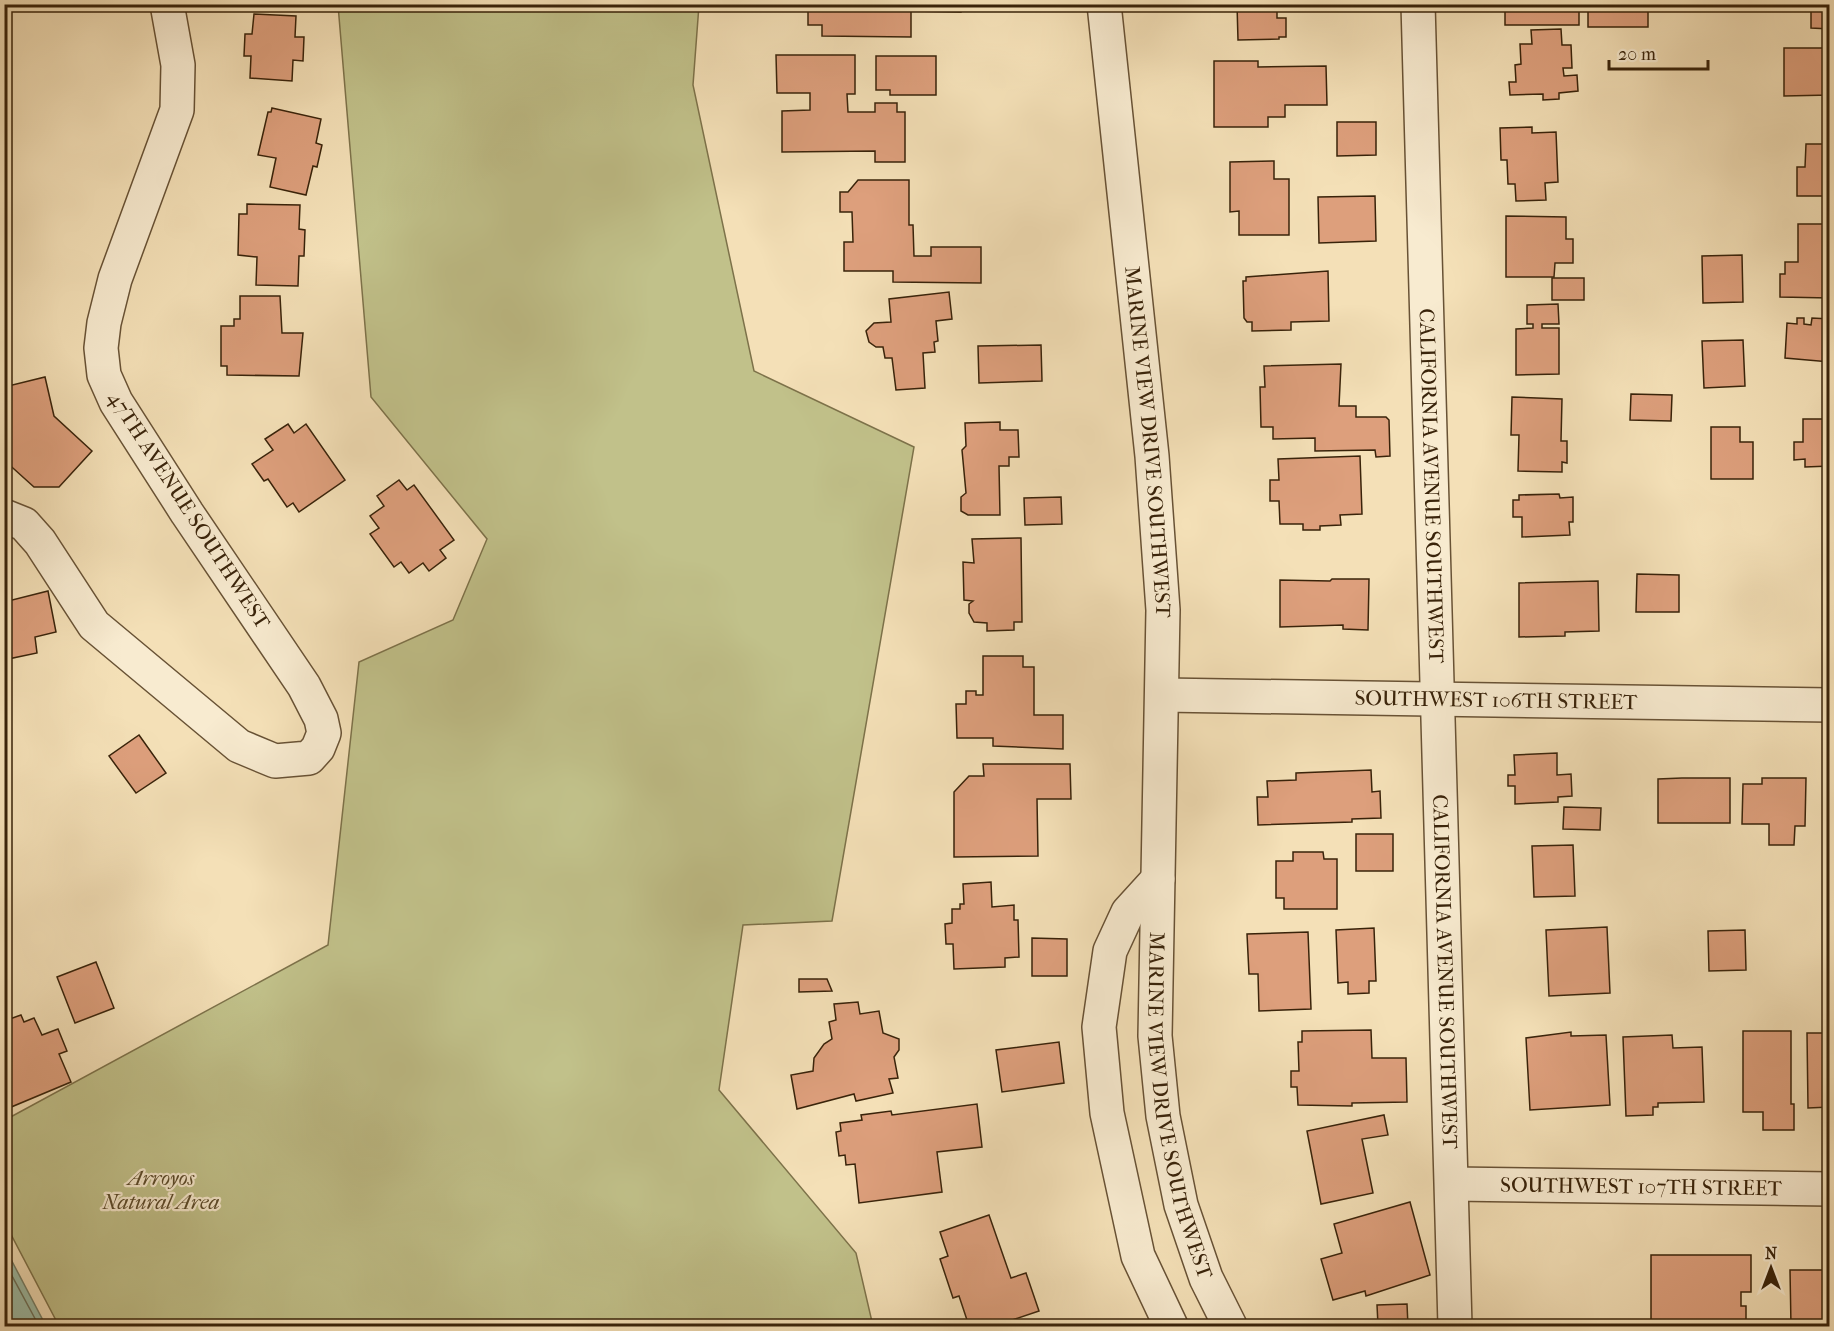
<svg xmlns="http://www.w3.org/2000/svg" width="1834" height="1331" font-family="'IM FELL French Canon',serif">
	<rect width="100%" height="100%" fill="#f4e0b7"/>
	<filter id="stains"><feTurbulence type="fractalNoise" baseFrequency=".00333" numOctaves="4"/><feColorMatrix values="0 0 0 0 .2 0 0 0 0 .09 0 0 0 0 .02 0 0 0 .5 -.17"/></filter>
	<radialGradient id="worn" r=".72"><stop offset=".6" stop-color="#630" stop-opacity="0"/><stop offset="1" stop-color="#630" stop-opacity=".3"/></radialGradient>
	<!-- green -->
	<polygon fill="#c1c18a" stroke="#7d724a" stroke-width="1.5" points="338,5 699,5 693,85 754,371 914,447 832,921 743,925 719,1090 856,1253 873,1326 59,1326 5,1223 5,1120 328,945 359,662 453,620 487,539 371,397"/>
	<!-- water -->
	<polygon fill="#9dbea8" stroke="#758069" stroke-width="1.5" points="5,1248 46,1326 5,1326"/>
	<g fill="none" stroke-linecap="round" stroke-linejoin="round">
		<!-- shore -->
		<polyline stroke="#6b7059" stroke-width="1.5" points="4,1261 39,1326"/>
	</g>
	<!-- building -->
	<g fill="#dd9f7c" stroke="#39230a" stroke-width="1.5">
		<polygon points="808,4 962,4 961,12 911,11 911,37 822,36 822,25 808,25"/>
		<polygon points="1237,4 1277,4 1277,18 1286,18 1286,37 1279,37 1279,39 1238,40"/>
		<rect x="1505" y="4" width="74" height="21"/>
		<rect x="1588" y="4" width="60" height="23"/>
		<polygon points="1811,4 1830,4 1830,29 1811,28"/>
		<polygon points="254,14 296,16 295,37 304,37 303,61 293,60 292,81 250,78 251,56 244,56 245,34 252,34"/>
		<polygon points="1561,29 1562,45 1571,45 1572,68 1563,68 1564,76 1577,75 1578,91 1559,93 1559,99 1543,100 1543,94 1510,95 1509,82 1516,82 1515,65 1521,64 1520,44 1532,44 1531,30"/>
		<polygon points="1784,48 1830,48 1830,95 1784,96"/>
		<polygon points="776,55 855,55 855,94 847,94 848,112 875,112 875,103 897,103 897,112 905,112 905,162 875,162 875,151 782,152 782,111 810,110 810,93 777,93"/>
		<polygon points="876,56 936,56 936,95 890,95 890,90 876,90"/>
		<polygon points="1214,61 1258,61 1258,67 1326,66 1327,105 1285,105 1285,117 1268,117 1268,127 1214,127"/>
		<polygon points="272,108 321,119 316,143 322,145 317,167 313,166 306,195 270,187 276,158 258,155 268,112 271,112"/>
		<polygon points="1337,122 1376,122 1376,155 1337,156"/>
		<polygon points="1532,127 1532,133 1556,132 1558,182 1545,183 1546,200 1516,201 1515,184 1508,184 1507,160 1501,160 1500,128"/>
		<polygon points="1806,144 1830,144 1830,196 1797,196 1797,167 1805,167"/>
		<polygon points="1274,161 1274,179 1289,179 1289,235 1239,235 1239,211 1230,212 1230,162"/>
		<polygon points="858,180 909,180 909,225 913,225 914,256 931,256 931,247 981,247 981,283 893,282 893,271 844,271 844,242 853,242 852,212 840,212 840,192 848,192"/>
		<polygon points="1375,196 1376,241 1319,243 1318,197"/>
		<polygon points="247,204 300,205 299,229 305,230 304,256 299,256 298,286 256,285 257,257 238,255 239,214 247,214"/>
		<polygon points="1506,216 1566,217 1566,239 1573,239 1573,263 1555,263 1554,277 1506,277"/>
		<polygon points="1798,224 1830,224 1830,298 1780,297 1780,274 1785,274 1785,262 1798,262"/>
		<polygon points="1742,255 1743,302 1703,303 1702,256"/>
		<polygon points="1328,271 1329,321 1291,322 1291,330 1252,331 1252,322 1247,322 1244,318 1243,281 1246,281 1246,277"/>
		<rect x="1552" y="278" width="32" height="22"/>
		<polygon points="949,292 952,319 936,321 938,341 934,342 935,352 923,353 925,388 896,390 892,358 885,358 883,347 876,347 869,342 866,331 874,323 891,322 889,299"/>
		<polygon points="240,296 280,296 282,333 303,333 299,376 227,375 227,366 221,366 221,326 234,326 234,319 240,319"/>
		<polygon points="1558,304 1559,324 1542,324 1542,328 1559,328 1559,374 1516,375 1516,329 1533,328 1533,324 1527,324 1527,305"/>
		<polygon points="1797,318 1804,318 1804,324 1811,325 1812,318 1830,319 1830,362 1785,358 1787,323 1797,324"/>
		<polygon points="1743,340 1745,386 1704,388 1702,341"/>
		<polygon points="1041,345 1042,381 979,383 978,346"/>
		<polygon points="1341,364 1339,406 1356,406 1356,417 1386,417 1389,420 1390,456 1376,457 1375,450 1315,451 1315,438 1273,439 1273,427 1261,427 1260,387 1265,387 1264,366"/>
		<polygon points="45,377 54,416 92,451 59,487 34,487 4,460 4,387"/>
		<polygon points="1631,394 1672,395 1671,421 1630,420"/>
		<polygon points="1512,397 1562,399 1561,441 1567,441 1567,463 1562,462 1562,472 1518,471 1519,435 1511,435"/>
		<polygon points="1803,419 1830,419 1830,466 1805,467 1805,459 1794,460 1794,442 1803,442"/>
		<polygon points="1000,422 1000,430 1018,430 1019,457 1009,457 1009,466 999,466 1000,515 968,515 961,511 961,497 966,493 962,450 966,446 965,423"/>
		<polygon points="288,424 294,433 306,424 345,480 299,512 293,503 287,507 268,479 264,481 252,464 273,450 265,439"/>
		<polygon points="1711,427 1740,427 1740,442 1753,442 1753,479 1711,479"/>
		<polygon points="1360,456 1362,514 1340,515 1341,525 1320,526 1320,530 1303,530 1303,524 1280,524 1279,501 1270,501 1270,480 1279,480 1278,459"/>
		<polygon points="399,480 407,490 414,485 454,540 440,550 446,558 429,571 423,563 409,573 401,562 394,567 370,534 379,528 370,516 384,506 377,496"/>
		<polygon points="1559,494 1560,498 1573,497 1573,522 1569,522 1570,535 1522,537 1522,517 1513,517 1513,500 1519,500 1519,495"/>
		<polygon points="1061,497 1062,524 1025,525 1024,498"/>
		<polygon points="1021,538 1022,622 1014,622 1014,630 987,631 987,623 974,622 969,613 969,604 973,601 964,600 963,562 974,563 972,539"/>
		<polygon points="1637,574 1679,575 1679,612 1636,612"/>
		<polygon points="1332,579 1369,579 1368,630 1343,629 1343,625 1280,627 1280,580 1330,581"/>
		<polygon points="1598,581 1599,631 1565,632 1565,636 1519,637 1519,583"/>
		<polygon points="48,591 56,632 35,637 37,653 8,659 4,645 4,602"/>
		<polygon points="983,656 1023,656 1023,667 1034,667 1034,715 1063,715 1063,749 993,746 993,738 957,738 956,704 966,704 966,691 976,691 976,695 983,695"/>
		<polygon points="139,735 166,773 136,793 109,756"/>
		<polygon points="1557,753 1557,775 1571,774 1572,796 1558,797 1558,802 1515,804 1515,786 1508,786 1508,775 1515,775 1514,755"/>
		<polygon points="983,764 1070,764 1071,799 1037,799 1038,856 954,857 954,792 969,776 984,776"/>
		<polygon points="1371,770 1372,792 1380,791 1381,818 1352,819 1352,822 1258,825 1257,797 1268,797 1267,781 1296,780 1296,773"/>
		<polygon points="1682,778 1730,778 1730,823 1658,823 1658,779"/>
		<polygon points="1762,778 1806,778 1805,826 1795,826 1794,845 1769,845 1769,824 1742,824 1743,784 1762,784"/>
		<polygon points="1564,807 1601,808 1600,830 1563,829"/>
		<rect x="1356" y="834" width="37" height="37"/>
		<polygon points="1573,845 1575,896 1534,897 1532,846"/>
		<polygon points="1293,852 1323,852 1324,859 1337,859 1337,909 1284,909 1284,898 1276,898 1276,861 1293,861"/>
		<polygon points="991,882 992,907 1014,905 1014,920 1018,920 1019,957 1005,958 1005,967 954,969 953,944 946,944 945,924 952,923 952,909 960,909 960,904 964,904 963,884"/>
		<polygon points="1607,927 1610,993 1549,996 1546,930"/>
		<polygon points="1374,928 1376,981 1369,981 1369,993 1348,994 1348,982 1338,983 1336,930"/>
		<polygon points="1745,930 1746,970 1709,971 1708,931"/>
		<polygon points="1308,932 1311,1009 1259,1011 1258,974 1249,974 1247,934"/>
		<polygon points="1032,938 1067,939 1067,976 1032,976"/>
		<polygon points="96,962 114,1008 75,1023 57,977"/>
		<polygon points="799,979 827,979 832,991 799,992"/>
		<polygon points="858,1002 860,1014 879,1011 883,1033 899,1039 899,1050 894,1057 898,1078 889,1079 893,1093 856,1101 854,1094 797,1109 791,1075 813,1071 814,1058 824,1044 832,1039 829,1022 836,1020 834,1004"/>
		<polygon points="21,1015 24,1022 34,1018 42,1035 58,1029 67,1051 59,1054 71,1082 4,1110 4,1021"/>
		<polygon points="1371,1030 1372,1058 1406,1058 1407,1102 1352,1103 1352,1106 1298,1105 1297,1087 1291,1087 1291,1071 1299,1071 1298,1042 1302,1042 1302,1031"/>
		<polygon points="1743,1031 1791,1031 1791,1104 1794,1104 1794,1130 1763,1130 1763,1112 1743,1112"/>
		<polygon points="1571,1032 1571,1036 1606,1035 1610,1105 1530,1110 1526,1038"/>
		<polygon points="1807,1033 1830,1033 1830,1107 1808,1108"/>
		<polygon points="1672,1035 1673,1048 1702,1047 1704,1102 1658,1103 1658,1107 1653,1107 1653,1115 1626,1116 1623,1037"/>
		<polygon points="1059,1042 1064,1083 1002,1092 996,1050"/>
		<polygon points="977,1104 982,1147 937,1152 942,1192 859,1203 855,1164 846,1165 845,1155 839,1156 836,1132 841,1131 840,1123 862,1120 861,1115 891,1111 892,1115"/>
		<polygon points="1384,1115 1388,1135 1362,1139 1373,1193 1321,1204 1307,1131"/>
		<polygon points="1410,1202 1430,1275 1366,1296 1365,1291 1333,1300 1321,1259 1342,1253 1334,1224"/>
		<polygon points="989,1215 1011,1278 1026,1273 1039,1311 994,1326 969,1326 959,1296 953,1298 940,1259 948,1256 940,1232"/>
		<polygon points="1651,1255 1751,1255 1751,1292 1741,1292 1741,1306 1746,1306 1746,1320 1651,1321"/>
		<polygon points="1790,1270 1830,1270 1830,1326 1791,1326"/>
		<polygon points="1407,1304 1408,1326 1375,1326 1378,1325 1377,1305"/>
	</g>
	<g fill="none" stroke-linecap="round" stroke-linejoin="round">
		<defs>
			<g id="minor">
				<path id="s1" d="M1104,4L1152,456L1163,610L1155,1036L1163,1116L1181,1205L1206,1278L1230,1326"/>
				<path id="s2" d="M1418,4L1455,1326"/>
				<polyline points="4,516 24,524 40,542 94,625 239,746 275,761 309,758 318,748 324,733 321,719 304,686 187,513 116,402 104,375 101,348 104,323 115,279 177,110 178,65 167,4"/>
				<path id="s3" d="M1163,695L1830,705"/>
				<polyline points="1158,879 1128,912 1110,951 1099,1027 1107,1113 1138,1256 1171,1326"/>
				<path id="s4" d="M1452,1184L1830,1189"/>
			</g>
		</defs>
		<!-- minor casing -->
		<use href="#minor" stroke="#685235" stroke-width="36"/>
		<!-- minor -->
		<use href="#minor" stroke="#f8ebd0" stroke-width="33"/>
	</g>
	<g text-anchor="middle" dominant-baseline="central" stroke-width="4.5" stroke-linejoin="round" paint-order="stroke">
		<!-- street labels -->
		<g font-size="21" fill="#39230a" stroke="#f8ebd0">
			<text stroke="none"><textPath href="#s1" startOffset="440">MARINE VIEW DRIVE SOUTHWEST</textPath></text>
			<text stroke="none"><textPath href="#s2" startOffset="482">CALIFORNIA AVENUE SOUTHWEST</textPath></text>
			<text transform="translate(189 510) rotate(57)">47TH AVENUE SOUTHWEST</text>
			<text stroke="none"><textPath href="#s3" startOffset="333">SOUTHWEST 106TH STREET</textPath></text>
			<text stroke="none"><textPath href="#s2" startOffset="968">CALIFORNIA AVENUE SOUTHWEST</textPath></text>
			<text stroke="none"><textPath href="#s1" startOffset="1107">MARINE VIEW DRIVE SOUTHWEST</textPath></text>
			<text stroke="none"><textPath href="#s4" startOffset="189">SOUTHWEST 107TH STREET</textPath></text>
		</g>
		<!-- park labels -->
		<g font-size="21" font-style="italic" fill="#5b4a2a" stroke="#f8ebd0">
			<text x="161" y="1178">Arroyos<tspan x="161" dy="24">Natural Area</tspan></text>
		</g>
	</g>
	<!-- margin -->
	<rect width="1834" height="1331" fill="none" stroke="#f4e0b7" stroke-width="24"/>
	<rect x="6" y="6" width="1822" height="1319" fill="none" stroke="#39230a" stroke-width="3"/>
	<rect x="12" y="12" width="1810" height="1307" fill="none" stroke="#39230a" stroke-width="1.5"/>
	<!-- north arrow -->
	<g transform="translate(1771 1268)" stroke="#f8ebd0" stroke-width="4.5" paint-order="stroke">
	<path d="M0-4.5L10 22L0 15L-10 22Z" fill="#39230a"/>
	<text y="-9" font-size="16" font-weight="bold" text-anchor="middle" fill="#39230a">N</text>
	</g>
	<!-- scale -->
	<path d="M1609 60v9h99v-9" fill="none" stroke="#39230a" stroke-width="3"/>
	<text x="1618" y="60" font-size="18" fill="#39230a" stroke="#f8ebd0" stroke-width="4.5" paint-order="stroke">20 m</text>
	<rect width="100%" height="100%" filter="url(#stains)"/>
	<rect width="100%" height="100%" fill="url(#worn)"/>
</svg>
